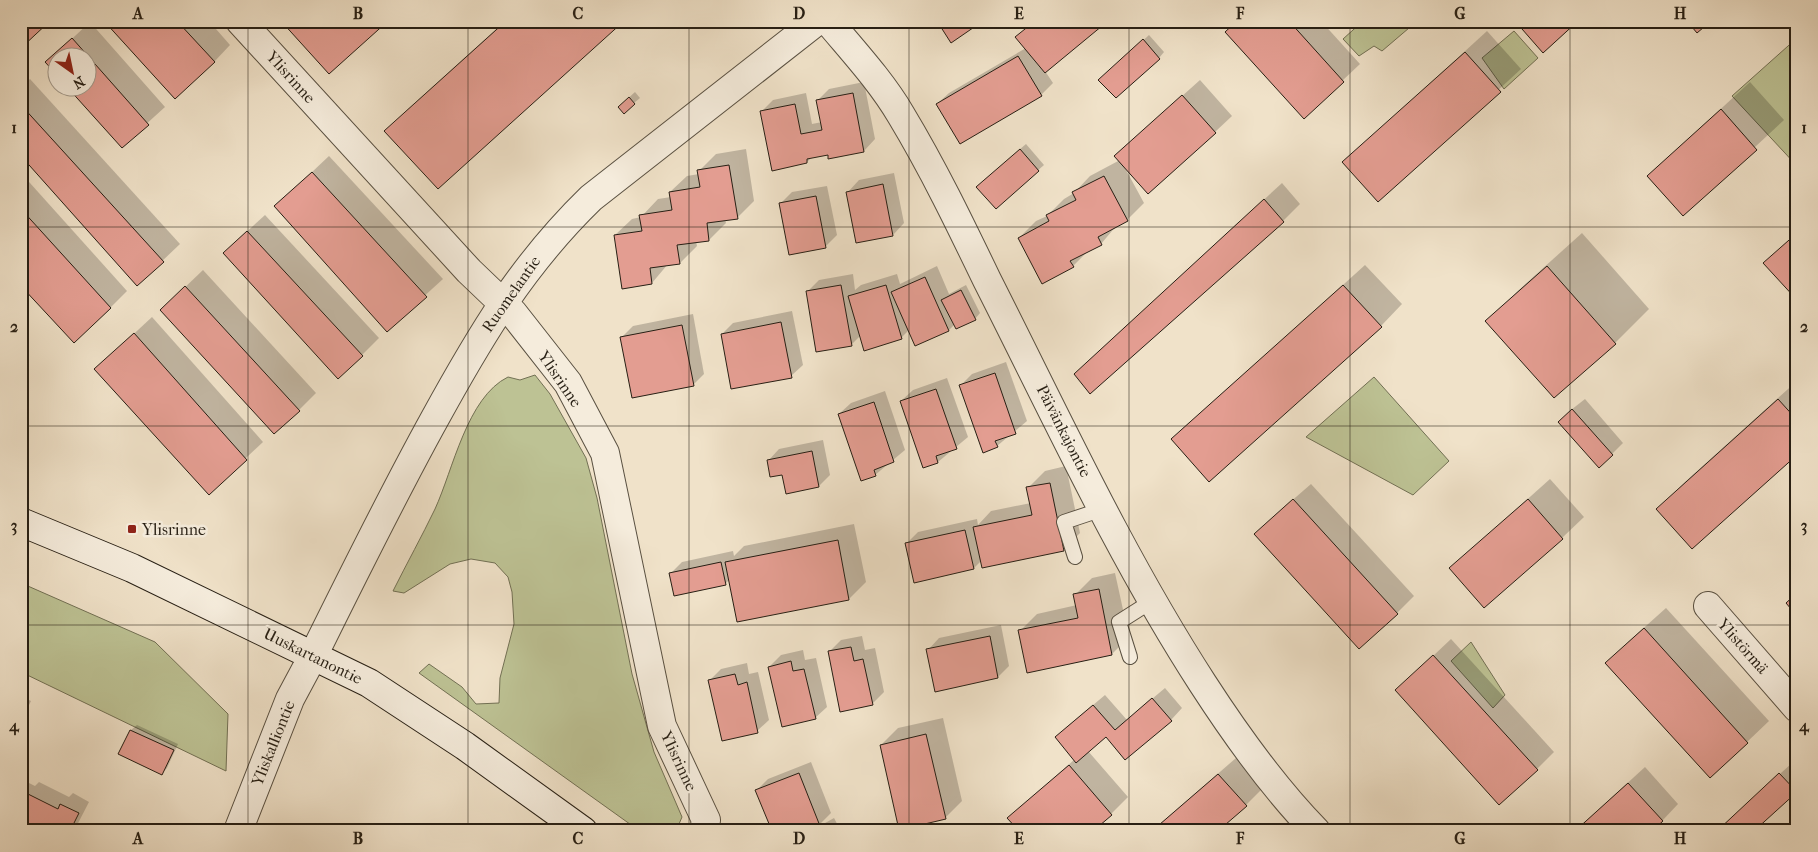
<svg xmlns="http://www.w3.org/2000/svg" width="1818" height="852" font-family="'IM FELL French Canon',serif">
	<rect width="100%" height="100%" fill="#f0e2c9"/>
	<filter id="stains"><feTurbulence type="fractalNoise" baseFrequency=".004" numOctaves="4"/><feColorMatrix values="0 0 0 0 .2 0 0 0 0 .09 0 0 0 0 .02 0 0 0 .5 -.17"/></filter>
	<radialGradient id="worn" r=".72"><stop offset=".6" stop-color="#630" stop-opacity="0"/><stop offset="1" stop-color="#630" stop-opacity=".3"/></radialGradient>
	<!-- green -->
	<g fill="#bdc294" stroke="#727054">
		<polygon points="1363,21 1404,21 1409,28 1382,51 1374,46 1359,56 1343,39"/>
		<polygon points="1514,31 1538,58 1504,89 1482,58"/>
		<polygon points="1797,38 1797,166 1732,96"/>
		<path d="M535,375L550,394L586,458L597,498L632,674L654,752L682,817L676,831H640L634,827L419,673L429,664L462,687L476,704L499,703L500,678L514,624L512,592L508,577L495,563L471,559L450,564L404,593L393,591C407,563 422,536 435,509C453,470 467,397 508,377L520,380Z"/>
		<polygon points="1374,377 1449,461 1413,495 1306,437"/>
		<polygon points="21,583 155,642 228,714 226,771 21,672"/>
		<polygon points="1471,642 1505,695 1493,708 1451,661"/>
	</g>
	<!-- shadow -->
	<g fill="#0003">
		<polygon points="106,21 209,21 230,45 214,62"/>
		<polygon points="505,21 622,21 386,131 408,109"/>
		<polygon points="1034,21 1106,21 1045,71 1053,83 1041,95 937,104 949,93 1026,48 1017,37"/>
		<polygon points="1238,21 1321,21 1360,64 1304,117"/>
		<polygon points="90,22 165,107 122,146 69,88 88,88 88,58 58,58 47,62"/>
		<polygon points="1487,31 1521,69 1379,200 1344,162"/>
		<polygon points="1149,35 1164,52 1159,58 1106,75"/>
		<polygon points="30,79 180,244 137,285 21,154 21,87"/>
		<polygon points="1200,80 1232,116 1215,132 1125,168 1144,203 1127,220 1117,225 1101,244 1089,250 1073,266 1019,238 1036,221 1047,216 1064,199 1074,193 1090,176 1120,160 1133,140"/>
		<polygon points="864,82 875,139 864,151 812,157 807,162 761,112 773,100 806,93 812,124 822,122 817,101 829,89"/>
		<polygon points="1750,82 1784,120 1683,214 1648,176"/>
		<polygon points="635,92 640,98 634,103 625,101"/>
		<polygon points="1026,144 1044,165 996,207 983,181"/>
		<polygon points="746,149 754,201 737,218 725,219 726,223 709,240 696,241 697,246 680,263 668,264 652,283 615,235 632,219 641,217 658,199 671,197 670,192 687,176 699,174 699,171 716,154"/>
		<polygon points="329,156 443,279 387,330 276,206"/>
		<polygon points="21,173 127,291 110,308 21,284"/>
		<polygon points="894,173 904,223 893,235 848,192 859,180"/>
		<polygon points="1282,183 1300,204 1283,221 1075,374"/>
		<polygon points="827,186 837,235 825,247 780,204 792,192"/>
		<polygon points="265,215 379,338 362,355 241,237"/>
		<polygon points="1797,232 1797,298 1765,263"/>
		<polygon points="1582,233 1649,309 1615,343 1554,397 1487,321 1521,288"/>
		<polygon points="1365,265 1402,304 1381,326 1173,439"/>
		<polygon points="937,266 949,294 966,285 980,313 975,319 955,324 949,330 915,344 909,330 901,338 861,335 851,345 807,292 819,280 853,274 855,290 861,285 897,274 900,284"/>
		<polygon points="203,270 316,393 299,410 179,293"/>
		<polygon points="792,311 803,365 791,376 722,334 733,323"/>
		<polygon points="693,314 704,374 693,385 621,338 633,326"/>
		<polygon points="152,317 263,442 209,493 96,369"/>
		<polygon points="1006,362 1027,421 997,446 960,386 972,374"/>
		<polygon points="947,378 968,437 938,462 924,466 901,401 913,390"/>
		<polygon points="1797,381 1797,453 1658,509 1686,481"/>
		<polygon points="885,391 905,450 875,475 839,414 851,403"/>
		<polygon points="1585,399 1623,443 1612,454 1571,410"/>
		<polygon points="823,440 830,475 819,486 783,473 768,461 779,449"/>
		<polygon points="1066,466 1080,533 1063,550 981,561 974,568 906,544 918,532 977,519 978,525 991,511 1031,503 1028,488 1045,471"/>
		<polygon points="1550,479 1584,517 1562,538 1451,568"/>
		<polygon points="1311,484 1414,596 1397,613 1273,517"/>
		<polygon points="854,524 866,582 849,599 730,579 725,584 670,574 682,562 733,551 734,556 744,546"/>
		<polygon points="1115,573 1129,637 1112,654 1028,671 1020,631 1037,614 1077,605 1075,595 1092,578"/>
		<polygon points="1666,608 1769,721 1747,742 1628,642"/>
		<polygon points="1001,625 1009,666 998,677 936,690 928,650 939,638"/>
		<polygon points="862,636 865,650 875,648 884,692 872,704 829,652 841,640"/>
		<polygon points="1451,639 1554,752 1537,769 1397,690"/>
		<polygon points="803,650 805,660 816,658 827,707 815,718 769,667 781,655"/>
		<polygon points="747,663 749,674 758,672 769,720 757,731 709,681 721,669"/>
		<polygon points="1165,688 1182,708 1171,720 1106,736 1088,751 1128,797 1111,814 1036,824 1009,818 1075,759 1056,737 1068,726 1105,695 1127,720"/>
		<polygon points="21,696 31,701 21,721"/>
		<polygon points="943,718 962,801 945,818 881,745 898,728"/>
		<polygon points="137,725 178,744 167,768 162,773 120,754 131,730"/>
		<polygon points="1236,758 1263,788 1246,805 1216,831 1152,831"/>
		<polygon points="811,762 831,813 818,826 757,790 768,779"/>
		<polygon points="1792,763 1797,768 1797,791 1752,831 1717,831"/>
		<polygon points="1645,767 1678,804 1662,821 1650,831 1575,831"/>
		<polygon points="21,779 35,786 39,782 69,797 73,793 89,802 74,831 21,831"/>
		<polygon points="834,818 841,831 811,831 818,827"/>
		<polygon points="122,823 136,830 140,826 148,831 115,831"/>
		<polygon points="977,825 982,831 970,831"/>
	</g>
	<!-- building -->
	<g fill="#e39d91" stroke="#271f14">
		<polygon points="21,21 50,21 21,48"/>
		<polygon points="104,21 177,21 215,62 175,99"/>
		<polygon points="281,21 388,21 329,74"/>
		<polygon points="506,21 624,21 438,189 384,131"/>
		<polygon points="937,21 983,21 951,43"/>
		<polygon points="1035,21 1108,21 1045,73 1015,37"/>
		<polygon points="1237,21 1289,21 1344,82 1304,119 1225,32"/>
		<polygon points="1515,21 1578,21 1543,53"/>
		<polygon points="1687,21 1711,21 1697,33"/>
		<polygon points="72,38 149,125 122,148 68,88 88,88 88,58 58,58 58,76 45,62"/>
		<polygon points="1143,39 1160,59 1116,98 1098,80"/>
		<polygon points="1465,52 1501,92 1378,202 1342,162"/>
		<polygon points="1018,56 1042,96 960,144 936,104"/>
		<polygon points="853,93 864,152 828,159 828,155 807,159 807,163 772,171 760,111 795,104 801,134 822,130 816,100"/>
		<polygon points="1182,95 1216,133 1148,194 1114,156"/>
		<polygon points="629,97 635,104 624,114 618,107"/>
		<polygon points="21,105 164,262 137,286 21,156"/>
		<polygon points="1721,109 1757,150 1683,216 1647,176"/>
		<polygon points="1020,149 1039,171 996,209 976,187"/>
		<polygon points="729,165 738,219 707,223 709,241 677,245 680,264 650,268 652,284 622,289 614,235 642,231 639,215 672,210 669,192 700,187 697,170"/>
		<polygon points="312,172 427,297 387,332 274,206"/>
		<polygon points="1104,176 1128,221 1098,237 1102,245 1070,261 1074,267 1042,284 1018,238 1049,221 1046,215 1076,200 1072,192"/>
		<polygon points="883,184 893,236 856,243 846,192"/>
		<polygon points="816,196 826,248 789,255 779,203"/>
		<polygon points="1264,199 1284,222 1090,394 1074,374"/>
		<polygon points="21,209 111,308 74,343 21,286"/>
		<polygon points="247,231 363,356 338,379 223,253"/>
		<polygon points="1797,233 1797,300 1763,263"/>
		<polygon points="1547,266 1616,344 1554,398 1485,321"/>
		<polygon points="925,277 949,331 915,346 891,292"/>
		<polygon points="841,285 852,346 816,352 806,291"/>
		<polygon points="886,285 902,339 864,351 848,296"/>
		<polygon points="1343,285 1382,327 1209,482 1171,439"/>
		<polygon points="185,286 300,411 274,434 160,310"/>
		<polygon points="961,290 976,320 956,329 941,300"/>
		<polygon points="781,322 792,378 731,389 721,334"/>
		<polygon points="682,325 694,386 632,398 620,337"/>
		<polygon points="134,333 247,460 209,495 94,369"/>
		<polygon points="995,373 1016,434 995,441 998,447 983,453 959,385"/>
		<polygon points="936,389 957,449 936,456 938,463 923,468 900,401"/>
		<polygon points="1778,399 1797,420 1797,455 1692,549 1656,509"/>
		<polygon points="874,402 894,462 874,470 876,476 861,481 838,414"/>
		<polygon points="1572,409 1613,455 1599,468 1558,422"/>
		<polygon points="812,451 819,487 786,494 782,475 770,477 767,460"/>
		<polygon points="1050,483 1064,551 982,568 973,527 1032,515 1026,487"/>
		<polygon points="1293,499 1398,614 1359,649 1254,534"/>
		<polygon points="1528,499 1563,539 1484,608 1449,568"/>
		<polygon points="965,530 974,569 914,583 905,543"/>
		<polygon points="838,540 849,600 737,622 725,562"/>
		<polygon points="721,562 726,585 674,596 669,573"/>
		<polygon points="1099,589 1112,655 1027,673 1018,630 1078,618 1073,594"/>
		<polygon points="1797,593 1797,616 1786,603"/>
		<polygon points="1644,628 1748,743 1710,778 1605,663"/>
		<polygon points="990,636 998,678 935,692 926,649"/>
		<polygon points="851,647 854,661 863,659 873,705 840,712 828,651"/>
		<polygon points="1433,655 1538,770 1499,805 1395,690"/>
		<polygon points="791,661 793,671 804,669 816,719 782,727 768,667"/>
		<polygon points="735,674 738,685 747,682 758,733 722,741 708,680"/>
		<polygon points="1152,698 1172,721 1125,760 1106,737 1076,763 1055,737 1093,705 1115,730"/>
		<polygon points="130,730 174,750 162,775 118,754"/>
		<polygon points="926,734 946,819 899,830 880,745"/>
		<polygon points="1069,765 1112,815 1093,831 1041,831 1036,825 1030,831 1019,831 1007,818"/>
		<polygon points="799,773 820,826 807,831 772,831 755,790"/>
		<polygon points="1779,773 1797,792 1754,831 1717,831"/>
		<polygon points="1218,774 1247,806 1218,831 1152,831"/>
		<polygon points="1628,783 1663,821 1652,831 1575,831"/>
		<polygon points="26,793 58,809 60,804 79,813 70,831 21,831 21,796 24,797"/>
	</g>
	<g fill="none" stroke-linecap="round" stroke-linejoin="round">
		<defs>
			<g id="service">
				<polyline points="1075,557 1064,522 1103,509"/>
				<polyline points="1130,657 1119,622 1152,601"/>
			</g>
			<g id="minor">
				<polyline points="240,21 469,271 513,313 568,383 605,453 662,726 706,820 704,831"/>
				<path d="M828,21C853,51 881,81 901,115C933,168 960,224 987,280C1056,416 1120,556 1203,684C1236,735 1273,787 1316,831"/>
				<polyline points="1708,606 1797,708"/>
				<polyline points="238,831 290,699 313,656"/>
			</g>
			<path id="tertiary" d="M313,656C352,577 391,498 434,420C480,336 522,265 591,198L817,21"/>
			<polyline id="secondary" points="21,522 132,568 369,683 465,746 583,831"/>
		</defs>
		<!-- service casing -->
		<use href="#service" stroke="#595041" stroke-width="16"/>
		<!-- minor casing -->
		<use href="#minor" stroke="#595041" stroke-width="30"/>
		<!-- tertiary casing -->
		<use href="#tertiary" stroke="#595041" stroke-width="30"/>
		<!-- secondary casing -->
		<use href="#secondary" stroke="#271f14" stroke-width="30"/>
		<!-- service -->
		<use href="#service" stroke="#f5ecdc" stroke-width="14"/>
		<!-- minor -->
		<use href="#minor" stroke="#f5ecdc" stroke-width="28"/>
		<!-- tertiary -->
		<use href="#tertiary" stroke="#f5ecdc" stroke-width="28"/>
		<!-- secondary -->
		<use href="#secondary" stroke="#f5ecdc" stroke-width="28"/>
	</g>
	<!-- grid -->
	<path fill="none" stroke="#271f14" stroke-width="1" stroke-opacity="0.55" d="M248,21V831M468,21V831M689,21V831M909,21V831M1129,21V831M1350,21V831M1570,21V831M21,227H1797M21,426H1797M21,625H1797"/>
	<!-- markers -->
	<rect fill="#8f2418" stroke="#f5ecdc" stroke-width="2" x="127" y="524" width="10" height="10" rx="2.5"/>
	<g text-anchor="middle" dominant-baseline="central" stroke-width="5" stroke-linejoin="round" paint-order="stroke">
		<!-- street labels -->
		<g font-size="16" fill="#271f14" stroke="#f5ecdc">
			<text transform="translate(291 77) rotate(48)">Ylisrinne</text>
			<text transform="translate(511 294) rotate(-55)">Ruomelantie</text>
			<text transform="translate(560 379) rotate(56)">Ylisrinne</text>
			<text transform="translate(1064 431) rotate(63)">Päivänkajontie</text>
			<text transform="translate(1743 646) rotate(49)">Ylistörmä</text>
			<text transform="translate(313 656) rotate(26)">Uuskartanontie</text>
			<text transform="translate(273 743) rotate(-68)">Yliskalliontie</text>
			<text transform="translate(679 761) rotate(65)">Ylisrinne</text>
		</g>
		<!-- poi labels -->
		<g font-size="16" fill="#271f14" stroke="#f5ecdc" text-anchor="start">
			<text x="142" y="529">Ylisrinne</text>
		</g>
	</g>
	<!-- margin -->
	<rect width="1818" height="852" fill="none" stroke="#f0e2c9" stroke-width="55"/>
	<!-- north arrow -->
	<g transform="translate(72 72) rotate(147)"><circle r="24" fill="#f5ecdc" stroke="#a39a8c"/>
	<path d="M0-4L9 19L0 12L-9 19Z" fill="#8f2418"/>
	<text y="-8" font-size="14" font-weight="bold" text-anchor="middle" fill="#271f14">N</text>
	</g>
	<rect x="28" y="28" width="1762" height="796" fill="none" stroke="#271f14" stroke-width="2"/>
	<g font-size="16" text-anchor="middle" font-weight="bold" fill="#271f14">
		<text x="138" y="19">A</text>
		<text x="358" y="19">B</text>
		<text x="578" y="19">C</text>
		<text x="799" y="19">D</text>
		<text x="1019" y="19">E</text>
		<text x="1240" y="19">F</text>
		<text x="1460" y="19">G</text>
		<text x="1680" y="19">H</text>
		<text x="14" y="133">1</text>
		<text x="1804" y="133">1</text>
		<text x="14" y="332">2</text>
		<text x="1804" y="332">2</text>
		<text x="14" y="531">3</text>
		<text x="1804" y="531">3</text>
		<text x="14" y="731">4</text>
		<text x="1804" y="731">4</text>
		<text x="138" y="844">A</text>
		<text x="358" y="844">B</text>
		<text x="578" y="844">C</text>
		<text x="799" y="844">D</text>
		<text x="1019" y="844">E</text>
		<text x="1240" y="844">F</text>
		<text x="1460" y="844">G</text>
		<text x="1680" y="844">H</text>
	</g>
	<rect width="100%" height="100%" filter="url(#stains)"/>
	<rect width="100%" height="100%" fill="url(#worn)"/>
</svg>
